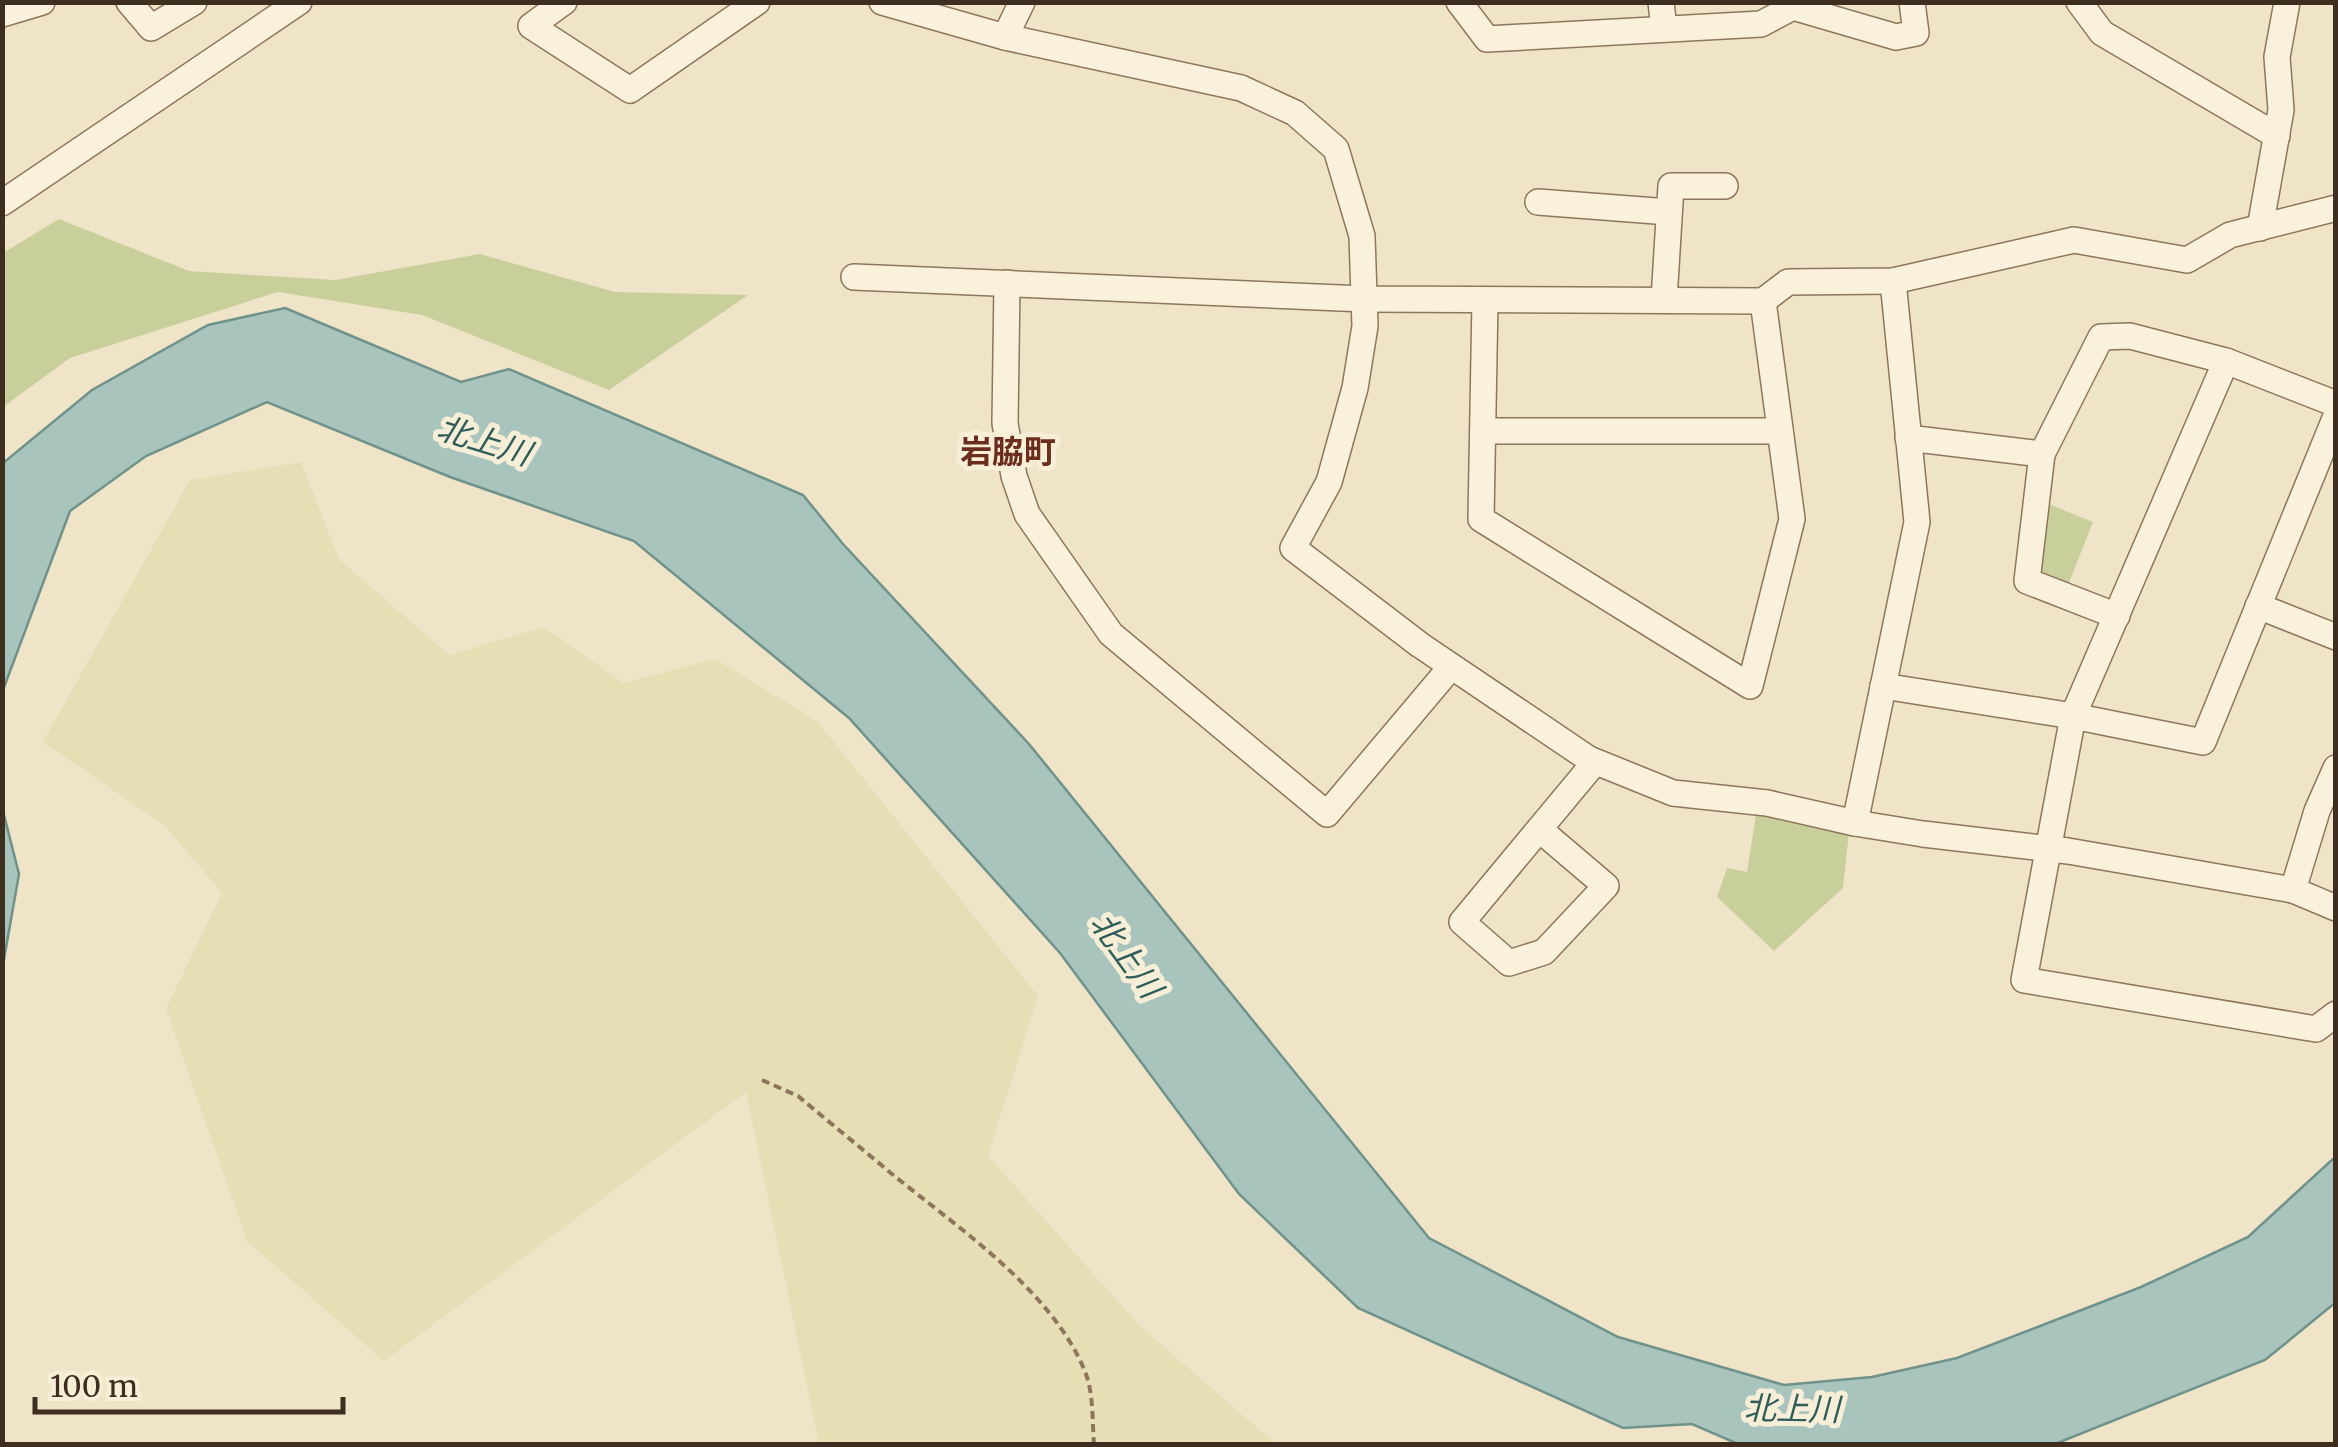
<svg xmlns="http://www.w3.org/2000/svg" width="2338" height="1447" font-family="Merriweather,'Noto Sans JP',serif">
	<rect width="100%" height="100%" fill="#f0e4c8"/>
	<!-- farmland -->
	<polygon fill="#e6deb5" points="301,462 339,559 449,655 544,627 623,683 715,659 817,721 1038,996 988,1156 1141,1327 1276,1444 819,1444 746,1092 384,1361 247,1241 166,1009 222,893 164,825 43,742 190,480"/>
	<!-- green -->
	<g fill="#c9cf9b">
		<polygon points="59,219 189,271 335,280 480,254 615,292 748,295 609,390 422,315 278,292 70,358 3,407 3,253"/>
		<polygon points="2037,499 2093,522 2064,595 2027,581"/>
		<polygon points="1757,808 1849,832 1843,888 1774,951 1717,897 1727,868 1747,872"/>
	</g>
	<!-- water -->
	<g fill="#a9c4bc" stroke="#6f938a" stroke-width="2.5">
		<polygon points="285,308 461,382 509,369 803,495 843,544 1029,744 1429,1238 1618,1337 1784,1385 1872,1377 1957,1358 2141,1287 2248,1237 2335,1157 2335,1303 2265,1360 2055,1444 1738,1444 1692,1424 1623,1428 1358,1308 1239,1194 1060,953 849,718 634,541 450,477 267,402 146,456 70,511 3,690 3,463 92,390 208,325"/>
		<polygon points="3,811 19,874 3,965"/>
	</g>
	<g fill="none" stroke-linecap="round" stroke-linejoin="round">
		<defs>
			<g id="minor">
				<polyline points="129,2 151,28 194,2"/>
				<polyline points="564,2 531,26 630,90 757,2"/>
				<polyline points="882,2 1005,37 1241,88 1295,113 1336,149 1362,236 1365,326 1355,388 1329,482 1293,548 1420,645 1589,759 1673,793 1767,803 1855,823 1923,834 2068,851 2293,890 2336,908"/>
				<polyline points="1459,2 1487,39 1761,24 1793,7 1896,37 1916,33 1912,2"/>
				<polyline points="1661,2 1664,29"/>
				<polyline points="2079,2 2102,33 2277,136"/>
				<polyline points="2,14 42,2"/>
				<polyline points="1005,37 1022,2"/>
				<polyline points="1538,202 1669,212"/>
				<polyline points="2,203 299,2"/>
				<polyline points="2260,228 2281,110 2277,57 2287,2"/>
				<polyline points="854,277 1364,299 1763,301 1788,282 1893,281 2074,240 2187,260 2230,235 2336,208"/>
				<polyline points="1007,283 1005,423 1014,476 1027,514 1111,634 1327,814 1451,667"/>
				<polyline points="1485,300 1481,519 1750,686 1792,519 1763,301"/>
				<polyline points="1664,300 1671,186 1725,186"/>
				<polyline points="2226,361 2336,404"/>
				<polyline points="1483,431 1780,431"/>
				<polyline points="1908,438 2042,454"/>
				<polyline points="2258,606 2336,637"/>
				<polyline points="2117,616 2027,581 2042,454 2101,337 2130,336 2226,361 2073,716 2024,980 2316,1029 2336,1014"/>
				<polyline points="1883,686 2073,716 2203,742 2336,416"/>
				<polyline points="1855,823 1917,522 1893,281"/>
				<polyline points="1539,829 1606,886 1544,952 1509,963 1462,922 1595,762"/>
				<polyline points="2293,890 2317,811 2336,768"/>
			</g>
		</defs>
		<!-- minor casing -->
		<use href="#minor" stroke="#8d765c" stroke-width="28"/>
		<!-- path -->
		<path stroke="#8d765c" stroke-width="4" stroke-dasharray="8 5" stroke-linecap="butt" d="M762,1080L798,1096C829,1122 861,1148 892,1174C957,1227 1050,1289 1084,1369C1094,1392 1092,1420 1094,1444"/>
		<!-- minor -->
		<use href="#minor" stroke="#faf1dc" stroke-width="25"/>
	</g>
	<g text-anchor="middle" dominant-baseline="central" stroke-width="10" stroke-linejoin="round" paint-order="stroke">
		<!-- water labels -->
		<g font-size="32" font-style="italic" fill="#2f5d5a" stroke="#f7eed8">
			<text transform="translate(484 441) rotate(17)">北上川</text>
			<text transform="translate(1126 955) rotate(54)">北上川</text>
			<text transform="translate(1792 1409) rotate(1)">北上川</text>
		</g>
		<!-- neighbourhood labels -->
		<g font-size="32" font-weight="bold" fill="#6b2e1e" stroke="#f7eed8">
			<text x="1008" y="452">岩脇町</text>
		</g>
	</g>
	<!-- border -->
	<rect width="2338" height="1447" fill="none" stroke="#3d2e20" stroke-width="10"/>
	<!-- scale -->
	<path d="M35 1397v15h308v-15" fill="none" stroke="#3d2e20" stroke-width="5"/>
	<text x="50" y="1397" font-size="30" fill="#3d2e20" stroke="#f7eed8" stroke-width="8" paint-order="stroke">100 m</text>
</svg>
